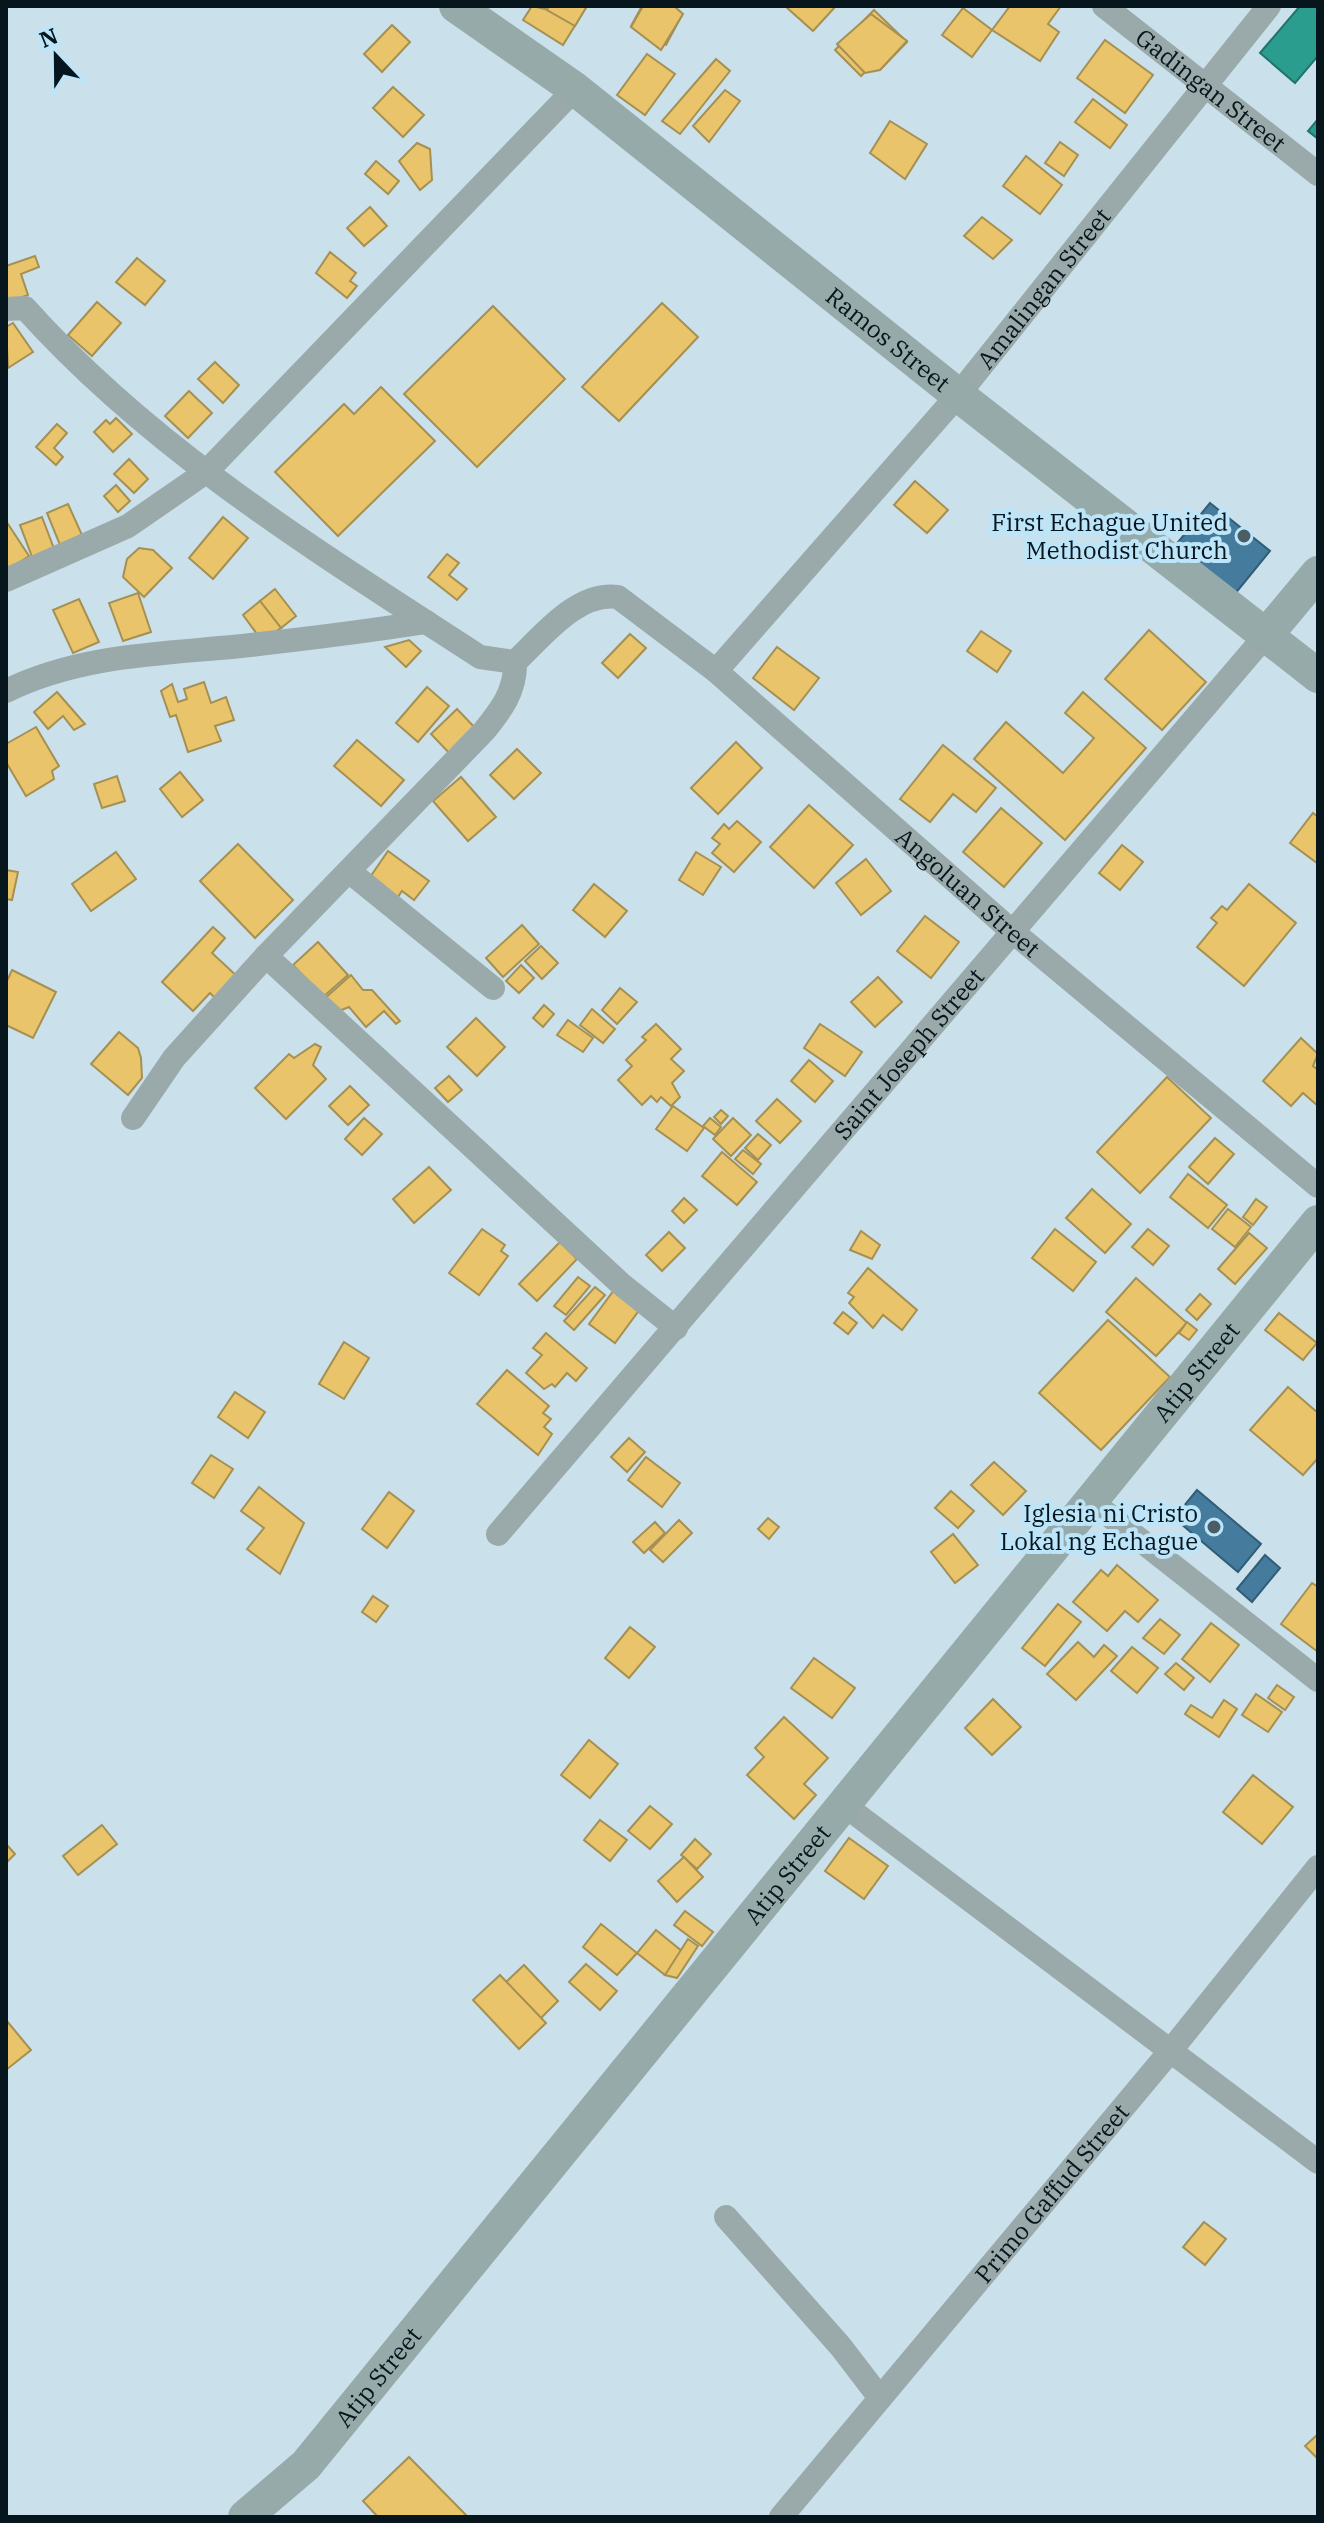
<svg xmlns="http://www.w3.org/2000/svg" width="1324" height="2523" font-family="'IBM Plex Serif',serif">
	<rect width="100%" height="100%" fill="#cae1ec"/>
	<!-- homes -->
	<g fill="#e9c46a" stroke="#a59053" stroke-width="2">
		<polygon points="532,6 545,9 547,6 587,6 563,45 523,20"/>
		<polygon points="549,6 587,6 575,26 547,10"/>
		<polygon points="642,6 669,6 682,15 666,45 631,26"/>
		<polygon points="643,6 674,6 683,14 661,50 631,27"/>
		<polygon points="785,6 836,6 813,31"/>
		<polygon points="1010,6 1061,6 1048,24 1059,32 1040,61 992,30"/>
		<polygon points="963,8 992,30 972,57 942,35"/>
		<polygon points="874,10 907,42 881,69 874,63 861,76 835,50"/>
		<polygon points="871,14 907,41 880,70 865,73 837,44"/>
		<polygon points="392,25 410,42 382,72 364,54"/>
		<polygon points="1105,40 1153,75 1125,113 1077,78"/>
		<polygon points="647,54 675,74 645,115 617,95"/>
		<polygon points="716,59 730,71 680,134 662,121"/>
		<polygon points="393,87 424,115 403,137 373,108"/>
		<polygon points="725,90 740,101 709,142 693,126"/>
		<polygon points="1093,99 1127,125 1110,148 1075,122"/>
		<polygon points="890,121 927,144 905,179 870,153"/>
		<polygon points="1060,142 1078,155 1064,176 1045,163"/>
		<polygon points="417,143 430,149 432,180 420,190 399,161"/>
		<polygon points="1026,156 1062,185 1040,214 1003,186"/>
		<polygon points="376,161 399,181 388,194 365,174"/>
		<polygon points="370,207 387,226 364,246 347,228"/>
		<polygon points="982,217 1012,240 993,259 964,236"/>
		<polygon points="330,252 356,273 350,281 357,286 347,298 316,273"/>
		<polygon points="35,256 39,267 21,274 28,295 6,303 6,266"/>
		<polygon points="137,258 165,281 145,305 116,282"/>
		<polygon points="97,302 121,323 92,356 68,335"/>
		<polygon points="662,303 698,337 619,421 582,387"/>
		<polygon points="493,306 565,379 477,467 404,394"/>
		<polygon points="13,323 33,352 8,368 6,327"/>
		<polygon points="215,362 239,385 223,403 198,379"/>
		<polygon points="381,387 435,441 338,536 275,472 344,404 354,414"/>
		<polygon points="189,391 212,413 188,438 165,416"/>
		<polygon points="116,418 132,434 113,452 94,432 106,420 110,424"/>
		<polygon points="57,424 67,433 54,448 63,457 56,465 36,447"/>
		<polygon points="129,459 148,479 134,493 114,474"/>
		<polygon points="915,481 948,510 927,533 894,505"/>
		<polygon points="116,485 130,501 118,512 104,496"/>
		<polygon points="68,504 82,535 60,545 47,513"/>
		<polygon points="42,517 56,554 34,562 20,525"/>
		<polygon points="223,517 248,538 213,579 189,558"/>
		<polygon points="6,521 29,556 9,569 6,565"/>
		<polygon points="139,548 153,550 172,568 144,597 123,577 127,559"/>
		<polygon points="447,554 459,563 449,575 467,589 457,600 428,577"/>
		<polygon points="275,589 296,616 281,628 260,601"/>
		<polygon points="138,593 151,632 123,641 109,603"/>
		<polygon points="79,599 99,642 73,653 53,610"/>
		<polygon points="260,601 281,628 262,641 243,615"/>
		<polygon points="1149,630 1206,682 1162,730 1105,679"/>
		<polygon points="981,631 1011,651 997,672 967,651"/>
		<polygon points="630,634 646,648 618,678 602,663"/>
		<polygon points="409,640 421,651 406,667 385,647"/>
		<polygon points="777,647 819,678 794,710 753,678"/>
		<polygon points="204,682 211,703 226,697 234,720 215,726 221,741 188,752 176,715 170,717 161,691 172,684 178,702 187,699 184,689"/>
		<polygon points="427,687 449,706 418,742 396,723"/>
		<polygon points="57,692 85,724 74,730 63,716 48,729 34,712"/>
		<polygon points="1083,692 1146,748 1065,840 974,759 1006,722 1063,773 1094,738 1065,713"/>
		<polygon points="457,709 480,733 454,758 431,734"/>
		<polygon points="36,727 59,766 52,771 54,779 26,796 6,762 6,744"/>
		<polygon points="357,740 404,780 381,806 334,766"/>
		<polygon points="736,742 762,768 718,814 691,788"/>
		<polygon points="943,745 996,788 976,812 953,794 930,822 900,799"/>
		<polygon points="517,749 541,773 514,799 490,775"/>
		<polygon points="180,772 203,800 182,817 160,789"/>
		<polygon points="117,776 125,801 102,808 94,784"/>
		<polygon points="461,777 496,817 468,841 433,801"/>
		<polygon points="809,805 853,845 814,888 770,847"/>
		<polygon points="1001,808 1042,843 1004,887 963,852"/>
		<polygon points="1313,813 1318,817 1317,863 1290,843"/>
		<polygon points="737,821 761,842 734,872 712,853 720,844 712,838 724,824 729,829"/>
		<polygon points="238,844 293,900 255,938 200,881"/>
		<polygon points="1122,845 1143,862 1120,890 1099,873"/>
		<polygon points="388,851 429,881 414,900 402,891 393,904 366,883"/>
		<polygon points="116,852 136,879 91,911 72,884"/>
		<polygon points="696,852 721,867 703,895 679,880"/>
		<polygon points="866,859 891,891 861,915 836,883"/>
		<polygon points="6,870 18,872 12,900 6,899"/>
		<polygon points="594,884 627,911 605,937 573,910"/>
		<polygon points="1249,884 1296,923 1244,986 1197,947 1217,923 1211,918 1222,906 1227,910"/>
		<polygon points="925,916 959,942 931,978 897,951"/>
		<polygon points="522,925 539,944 503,977 486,958"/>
		<polygon points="213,927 225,938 212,953 240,979 219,1002 210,993 193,1011 162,982"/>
		<polygon points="318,942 348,975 323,997 293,965"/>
		<polygon points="541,946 558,963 542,979 525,961"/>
		<polygon points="521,965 534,978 519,993 506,981"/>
		<polygon points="12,970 56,992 33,1038 6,1025 6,983"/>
		<polygon points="351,975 363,990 372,990 400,1021 396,1024 384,1011 366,1027 349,1007 334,1013 323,1000"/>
		<polygon points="878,977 902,1002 875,1027 851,1002"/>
		<polygon points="620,988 637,1002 617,1024 602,1010"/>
		<polygon points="544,1005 554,1014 543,1027 533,1018"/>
		<polygon points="592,1009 615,1029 603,1043 580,1025"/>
		<polygon points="476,1018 505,1047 477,1076 447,1047"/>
		<polygon points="568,1020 593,1038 583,1052 557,1035"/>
		<polygon points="656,1024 681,1049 671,1059 684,1071 672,1083 680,1097 671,1106 661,1097 657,1102 651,1096 642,1105 618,1080 632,1066 626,1060 646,1040 642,1037"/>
		<polygon points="820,1024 862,1052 845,1076 804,1048"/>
		<polygon points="119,1032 138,1048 141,1058 142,1078 128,1095 91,1064"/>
		<polygon points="1301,1038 1318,1054 1313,1066 1318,1070 1318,1106 1303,1093 1291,1106 1263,1081"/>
		<polygon points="315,1044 321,1047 313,1065 326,1079 286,1119 255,1088 289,1054 294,1058"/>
		<polygon points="809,1060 833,1081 815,1102 791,1081"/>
		<polygon points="449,1076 462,1090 448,1102 435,1088"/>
		<polygon points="1167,1077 1211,1118 1140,1193 1097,1152"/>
		<polygon points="350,1086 369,1105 348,1125 329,1106"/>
		<polygon points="777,1099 801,1121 780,1143 756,1121"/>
		<polygon points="673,1106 704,1128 687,1151 656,1129"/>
		<polygon points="721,1110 728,1116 721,1124 714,1117"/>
		<polygon points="364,1118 382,1134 362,1155 345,1139"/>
		<polygon points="710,1118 721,1127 715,1135 703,1126"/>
		<polygon points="733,1118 751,1135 731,1156 713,1139"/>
		<polygon points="758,1134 771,1145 758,1160 745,1148"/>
		<polygon points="1215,1138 1234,1154 1208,1184 1189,1167"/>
		<polygon points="743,1150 761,1164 753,1174 735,1159"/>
		<polygon points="722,1152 757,1182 737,1205 702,1176"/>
		<polygon points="429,1167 451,1190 414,1223 393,1199"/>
		<polygon points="1188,1174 1227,1205 1208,1228 1170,1197"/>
		<polygon points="1092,1189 1131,1224 1105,1253 1066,1218"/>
		<polygon points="684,1198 697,1210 684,1223 672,1211"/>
		<polygon points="1256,1199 1267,1207 1253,1225 1243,1217"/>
		<polygon points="1228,1209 1251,1227 1235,1247 1212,1229"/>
		<polygon points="482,1229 505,1245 501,1251 508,1256 479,1295 449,1273"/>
		<polygon points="1055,1229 1096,1262 1073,1291 1032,1258"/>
		<polygon points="1148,1229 1169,1246 1153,1265 1132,1247"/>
		<polygon points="861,1231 880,1245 872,1259 850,1250"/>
		<polygon points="669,1232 685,1248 662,1271 646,1255"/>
		<polygon points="1249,1233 1267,1248 1235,1284 1218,1269"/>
		<polygon points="560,1242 577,1259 537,1301 519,1284"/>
		<polygon points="868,1268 917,1310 902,1330 883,1315 873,1328 849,1303 854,1297 848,1293"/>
		<polygon points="578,1277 590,1286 566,1315 554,1306"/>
		<polygon points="1136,1278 1187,1323 1156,1356 1106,1312"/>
		<polygon points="617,1286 643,1305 615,1343 589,1324"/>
		<polygon points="595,1287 605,1295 574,1330 564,1321"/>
		<polygon points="1200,1294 1211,1304 1197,1320 1186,1310"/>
		<polygon points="843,1312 857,1323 848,1334 834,1323"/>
		<polygon points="1279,1313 1317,1343 1303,1360 1265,1330"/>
		<polygon points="1108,1320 1170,1377 1101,1450 1039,1393"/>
		<polygon points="1187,1322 1197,1330 1189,1340 1179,1333"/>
		<polygon points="546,1333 587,1368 576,1381 567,1373 555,1387 552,1384 544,1389 526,1373 542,1355 533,1348"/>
		<polygon points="344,1342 369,1358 344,1399 319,1384"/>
		<polygon points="507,1370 549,1406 543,1413 551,1419 544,1427 552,1434 538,1455 477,1404"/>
		<polygon points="1288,1387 1318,1413 1318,1458 1303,1475 1250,1430"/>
		<polygon points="235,1392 265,1412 248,1438 218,1417"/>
		<polygon points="629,1438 645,1452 627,1472 611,1457"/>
		<polygon points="211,1455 233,1469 214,1498 192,1483"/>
		<polygon points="646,1457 680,1483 662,1507 628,1480"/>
		<polygon points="994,1462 1026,1491 1003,1515 971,1485"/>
		<polygon points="259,1487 304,1523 280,1574 247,1549 264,1528 241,1511"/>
		<polygon points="951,1491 974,1511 958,1528 935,1508"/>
		<polygon points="389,1492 414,1511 387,1548 362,1529"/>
		<polygon points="768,1518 779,1527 769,1539 758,1529"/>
		<polygon points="679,1520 692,1533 663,1562 650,1550"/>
		<polygon points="655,1522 665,1533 644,1553 633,1542"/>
		<polygon points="953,1534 978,1565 955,1583 931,1552"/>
		<polygon points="1117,1565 1158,1600 1138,1622 1125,1611 1107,1631 1073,1602 1101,1570 1108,1576"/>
		<polygon points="1312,1583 1318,1587 1318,1652 1281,1624"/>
		<polygon points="373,1596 388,1606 376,1622 362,1612"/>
		<polygon points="1058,1604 1081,1622 1045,1666 1022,1648"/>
		<polygon points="1160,1619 1180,1635 1164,1654 1143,1638"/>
		<polygon points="1211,1623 1239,1645 1210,1682 1182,1659"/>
		<polygon points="630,1627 655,1647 629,1678 605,1658"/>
		<polygon points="1078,1642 1094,1657 1104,1645 1117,1656 1076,1700 1047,1674"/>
		<polygon points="1132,1647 1158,1668 1137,1693 1111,1671"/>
		<polygon points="814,1658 855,1688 832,1718 791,1688"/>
		<polygon points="1176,1663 1194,1678 1184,1690 1165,1674"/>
		<polygon points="1277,1685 1294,1697 1285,1710 1268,1698"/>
		<polygon points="1256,1694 1282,1712 1268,1732 1242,1715"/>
		<polygon points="993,1699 1021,1727 992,1755 965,1728"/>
		<polygon points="1224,1700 1237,1709 1219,1737 1185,1714 1191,1705 1212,1718"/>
		<polygon points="784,1717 828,1758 804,1784 816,1795 794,1819 747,1775 764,1757 755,1748"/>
		<polygon points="589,1740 618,1764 590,1798 561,1775"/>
		<polygon points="1253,1775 1293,1807 1262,1844 1223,1812"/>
		<polygon points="650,1806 672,1824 650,1849 628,1831"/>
		<polygon points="600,1820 627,1840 610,1861 584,1840"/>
		<polygon points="102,1825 117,1844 78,1875 63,1856"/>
		<polygon points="849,1838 888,1866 864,1899 825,1871"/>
		<polygon points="695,1839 711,1854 697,1869 681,1855"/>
		<polygon points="6,1844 15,1854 6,1863"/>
		<polygon points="684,1857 703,1877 677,1902 658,1881"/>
		<polygon points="685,1911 713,1932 702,1946 674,1925"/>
		<polygon points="601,1924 637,1953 617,1975 583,1947"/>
		<polygon points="656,1930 683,1952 665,1975 637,1953"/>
		<polygon points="688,1939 698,1946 677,1978 665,1975"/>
		<polygon points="586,1964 617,1991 600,2010 569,1982"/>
		<polygon points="524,1965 558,2001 541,2018 506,1982"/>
		<polygon points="500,1975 546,2023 519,2049 473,2000"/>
		<polygon points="6,2020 31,2050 6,2070"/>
		<polygon points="1204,2222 1226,2239 1205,2265 1183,2247"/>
		<polygon points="1318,2434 1318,2459 1305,2446"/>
		<polygon points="409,2457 468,2517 378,2517 363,2501"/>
	</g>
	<!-- schools -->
	<g fill="#2a9d8f" stroke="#20746d" stroke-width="2">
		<polygon points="1300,6 1318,6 1318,56 1295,83 1260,53"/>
		<polygon points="1318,119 1318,139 1308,131"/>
	</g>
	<!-- public -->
	<g fill="#457b9d" stroke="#325d77" stroke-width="2">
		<polygon points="1210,503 1270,551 1234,595 1174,547"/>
		<polygon points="1197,1490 1261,1544 1238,1572 1174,1518"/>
		<polygon points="1265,1555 1280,1568 1252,1602 1237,1589"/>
	</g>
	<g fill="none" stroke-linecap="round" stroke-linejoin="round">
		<!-- street -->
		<g stroke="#9aaaaa" stroke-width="24">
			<path id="s1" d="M1104,6L1318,174"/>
			<path id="s2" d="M6,309L25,308C153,451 320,553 480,657L515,662C542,637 577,591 618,597L716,671L1013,932L1318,1186"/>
			<polyline points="6,580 128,526 206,472 575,89"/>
			<path id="s3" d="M716,671L958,395L1269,6"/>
			<path d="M6,691C77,656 155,654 232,647C297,640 362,632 426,622"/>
			<polyline points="350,872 493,988"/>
			<polyline points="266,956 621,1284 676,1328"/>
			<path d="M133,1118L174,1058L266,956L484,731C501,710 516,691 515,662"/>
			<polyline points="1092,1502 1318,1680"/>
			<path id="s4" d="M498,1534L1267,634"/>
			<polyline points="844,1805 1318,2162"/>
			<polyline points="726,2217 841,2347 880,2398"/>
			<path id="s5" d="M781,2517L1172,2049L1318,1867"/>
		</g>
		<!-- secondary -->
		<g stroke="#96aaaa" stroke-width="34">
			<path id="s6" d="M456,6L575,89L958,395L1318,676"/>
			<polyline points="1267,634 1318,573"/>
			<path id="s7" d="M245,2517L306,2465L1318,1222"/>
		</g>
	</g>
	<!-- markers -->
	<g fill="#4b5d65" stroke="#bde5f9" stroke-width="3">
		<circle cx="1244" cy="536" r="8"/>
		<circle cx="1214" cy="1527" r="8"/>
	</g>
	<g text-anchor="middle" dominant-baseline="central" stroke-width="8" stroke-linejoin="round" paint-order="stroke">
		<!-- street labels -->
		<g font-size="24" fill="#07161d" stroke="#bde5f9">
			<text stroke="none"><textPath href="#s1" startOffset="136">Gadingan Street</textPath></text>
			<text stroke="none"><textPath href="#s3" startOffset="504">Amalingan Street</textPath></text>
			<text stroke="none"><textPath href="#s6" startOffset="546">Ramos Street</textPath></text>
			<text stroke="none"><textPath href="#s2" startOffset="1214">Angoluan Street</textPath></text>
			<text stroke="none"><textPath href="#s4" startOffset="632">Saint Joseph Street</textPath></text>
			<text stroke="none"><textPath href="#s7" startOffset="1490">Atip Street</textPath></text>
			<text stroke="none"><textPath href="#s7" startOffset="842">Atip Street</textPath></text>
			<text stroke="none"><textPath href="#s5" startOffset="422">Primo Gaffud Street</textPath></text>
			<text stroke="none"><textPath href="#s7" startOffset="194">Atip Street</textPath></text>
		</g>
		<!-- poi labels -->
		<g font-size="24" fill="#07161d" stroke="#bde5f9" text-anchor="end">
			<text x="1228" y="522">First Echague United<tspan x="1228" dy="28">Methodist Church</tspan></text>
			<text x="1198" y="1513">Iglesia ni Cristo<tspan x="1198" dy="28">Lokal ng Echague</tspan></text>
		</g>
	</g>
	<!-- border -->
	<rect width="1324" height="2523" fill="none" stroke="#07161d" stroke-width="16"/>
	<!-- north arrow -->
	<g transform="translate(56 56) rotate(338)" stroke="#bde5f9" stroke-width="6" paint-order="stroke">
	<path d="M0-6L14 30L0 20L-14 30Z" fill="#07161d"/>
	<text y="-12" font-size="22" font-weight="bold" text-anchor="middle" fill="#07161d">N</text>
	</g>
</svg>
